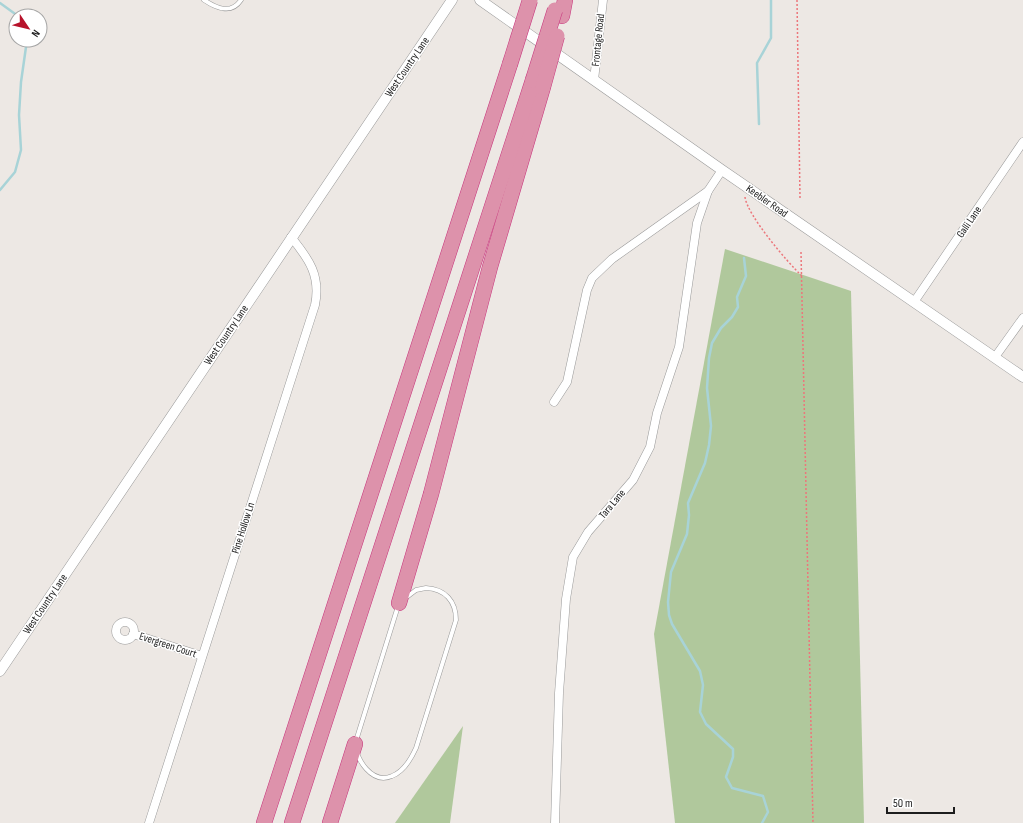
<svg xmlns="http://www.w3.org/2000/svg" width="1023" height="823" font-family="'Sofia Sans Condensed',sans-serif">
	<rect width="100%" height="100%" fill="#ede8e4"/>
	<!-- forest -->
	<g fill="#b0c89c">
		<polygon points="725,249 851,291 864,823 675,823 654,634"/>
		<polygon points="463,726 450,823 395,823"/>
	</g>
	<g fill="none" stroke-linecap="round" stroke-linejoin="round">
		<!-- stream -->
		<g stroke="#a8d3d7" stroke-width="2.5">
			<polyline points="0,3 18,16"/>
			<polyline points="759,124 757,63 771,38 771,0"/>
			<polyline points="0,190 15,172 21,150 19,115 21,82 27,40"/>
			<polyline points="744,258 746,276 737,297 738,307 732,317 721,328 712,343 709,358 707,388 711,426 709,445 705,463 688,503 689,515 687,534 671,572 668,602 669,615 672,624 700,671 703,685 700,712 706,724 733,749 733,757 726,777 732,788 763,796 768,812 762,823"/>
		</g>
		<defs>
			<g id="service">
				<path d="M204,0C216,8 231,15 241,0"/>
				<path d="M426,588C445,589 456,601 456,620L416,748C411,759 403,772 392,776C372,785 356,759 355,744L399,603L416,590Z"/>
			</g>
			<g id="minor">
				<polyline points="594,80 603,0"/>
				<polyline points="914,302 1023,142"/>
				<polyline points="995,357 1023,318"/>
				<polyline points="554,402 567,382 587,290 592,278 612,259 708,191"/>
				<circle cx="125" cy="631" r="9"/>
				<polyline points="133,634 202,656"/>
				<path d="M149,823L315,305C321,276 309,259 291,237"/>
				<polyline points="555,823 559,693 566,599 573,557 588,532 633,480 650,447 657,413 679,347 697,223 708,191 722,170"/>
			</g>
			<g id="tertiary">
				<polyline points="480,0 722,170 1023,377"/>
				<polyline points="0,671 452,0"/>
			</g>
			<g id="motorway">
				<polyline points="562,16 565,0"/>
				<polyline points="399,603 431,494 490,267 543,87"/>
				<polyline points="264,823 510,64"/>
				<polyline points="292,823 533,80"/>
				<polyline points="330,823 355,744"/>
			</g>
		</defs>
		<!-- service casing -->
		<use href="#service" stroke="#9a9a9a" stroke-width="5"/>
		<!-- minor casing -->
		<use href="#minor" stroke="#9a9a9a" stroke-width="9"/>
		<!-- tertiary casing -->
		<use href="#tertiary" stroke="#9a9a9a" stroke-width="11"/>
		<!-- motorway casing -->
		<use href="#motorway" stroke="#c7347c" stroke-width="16"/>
		<!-- path -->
		<g stroke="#ec767b" stroke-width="1.5" stroke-dasharray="2 2" stroke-linecap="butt">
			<polyline points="797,0 800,198"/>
			<path d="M745,197C747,215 788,263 802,276"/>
			<polyline points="801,252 813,823"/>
		</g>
		<!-- service -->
		<use href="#service" stroke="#fff" stroke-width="4"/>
		<!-- minor -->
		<use href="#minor" stroke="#fff" stroke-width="8"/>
		<!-- tertiary -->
		<use href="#tertiary" stroke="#fff" stroke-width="10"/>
		<!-- motorway -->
		<use href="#motorway" stroke="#dd92ab" stroke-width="15"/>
		<defs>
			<g id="motorway-bridge">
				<polyline points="510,64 530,0"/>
				<polyline points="533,80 555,10"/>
				<polyline points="543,87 557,36"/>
			</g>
		</defs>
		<!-- motorway-bridge casing -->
		<use href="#motorway-bridge" stroke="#c7347c" stroke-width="16" stroke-linecap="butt"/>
		<!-- motorway-bridge -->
		<use href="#motorway-bridge" stroke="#dd92ab" stroke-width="15"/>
	</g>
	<g text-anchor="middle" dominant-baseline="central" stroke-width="3" stroke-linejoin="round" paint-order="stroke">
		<!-- street labels -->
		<g font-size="11" fill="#1d1d1d" stroke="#fff">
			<text transform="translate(598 40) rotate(-84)">Frontage Road</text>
			<text transform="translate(407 67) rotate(-56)">West Country Lane</text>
			<text transform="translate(767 201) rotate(35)">Keebler Road</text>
			<text transform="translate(969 222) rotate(-56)">Galli Lane</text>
			<text transform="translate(226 335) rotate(-56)">West Country Lane</text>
			<text transform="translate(612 504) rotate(-50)">Tara Lane</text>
			<text transform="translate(243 528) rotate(-72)">Pine Hollow Ln</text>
			<text transform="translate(45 604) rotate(-56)">West Country Lane</text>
			<text transform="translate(168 645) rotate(18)">Evergreen Court</text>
		</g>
	</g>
	<!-- north arrow -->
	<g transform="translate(28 28) rotate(125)"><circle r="19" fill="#ffffff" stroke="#a5a5a5"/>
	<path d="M0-3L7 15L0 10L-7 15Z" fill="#b7132b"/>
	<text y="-6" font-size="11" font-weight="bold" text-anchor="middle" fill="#1d1d1d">N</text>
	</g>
	<!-- scale -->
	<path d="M887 807v6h67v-6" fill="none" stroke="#1d1d1d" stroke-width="2"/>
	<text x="893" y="807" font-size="12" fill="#1d1d1d" stroke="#ffffff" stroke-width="3" paint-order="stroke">50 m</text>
</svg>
